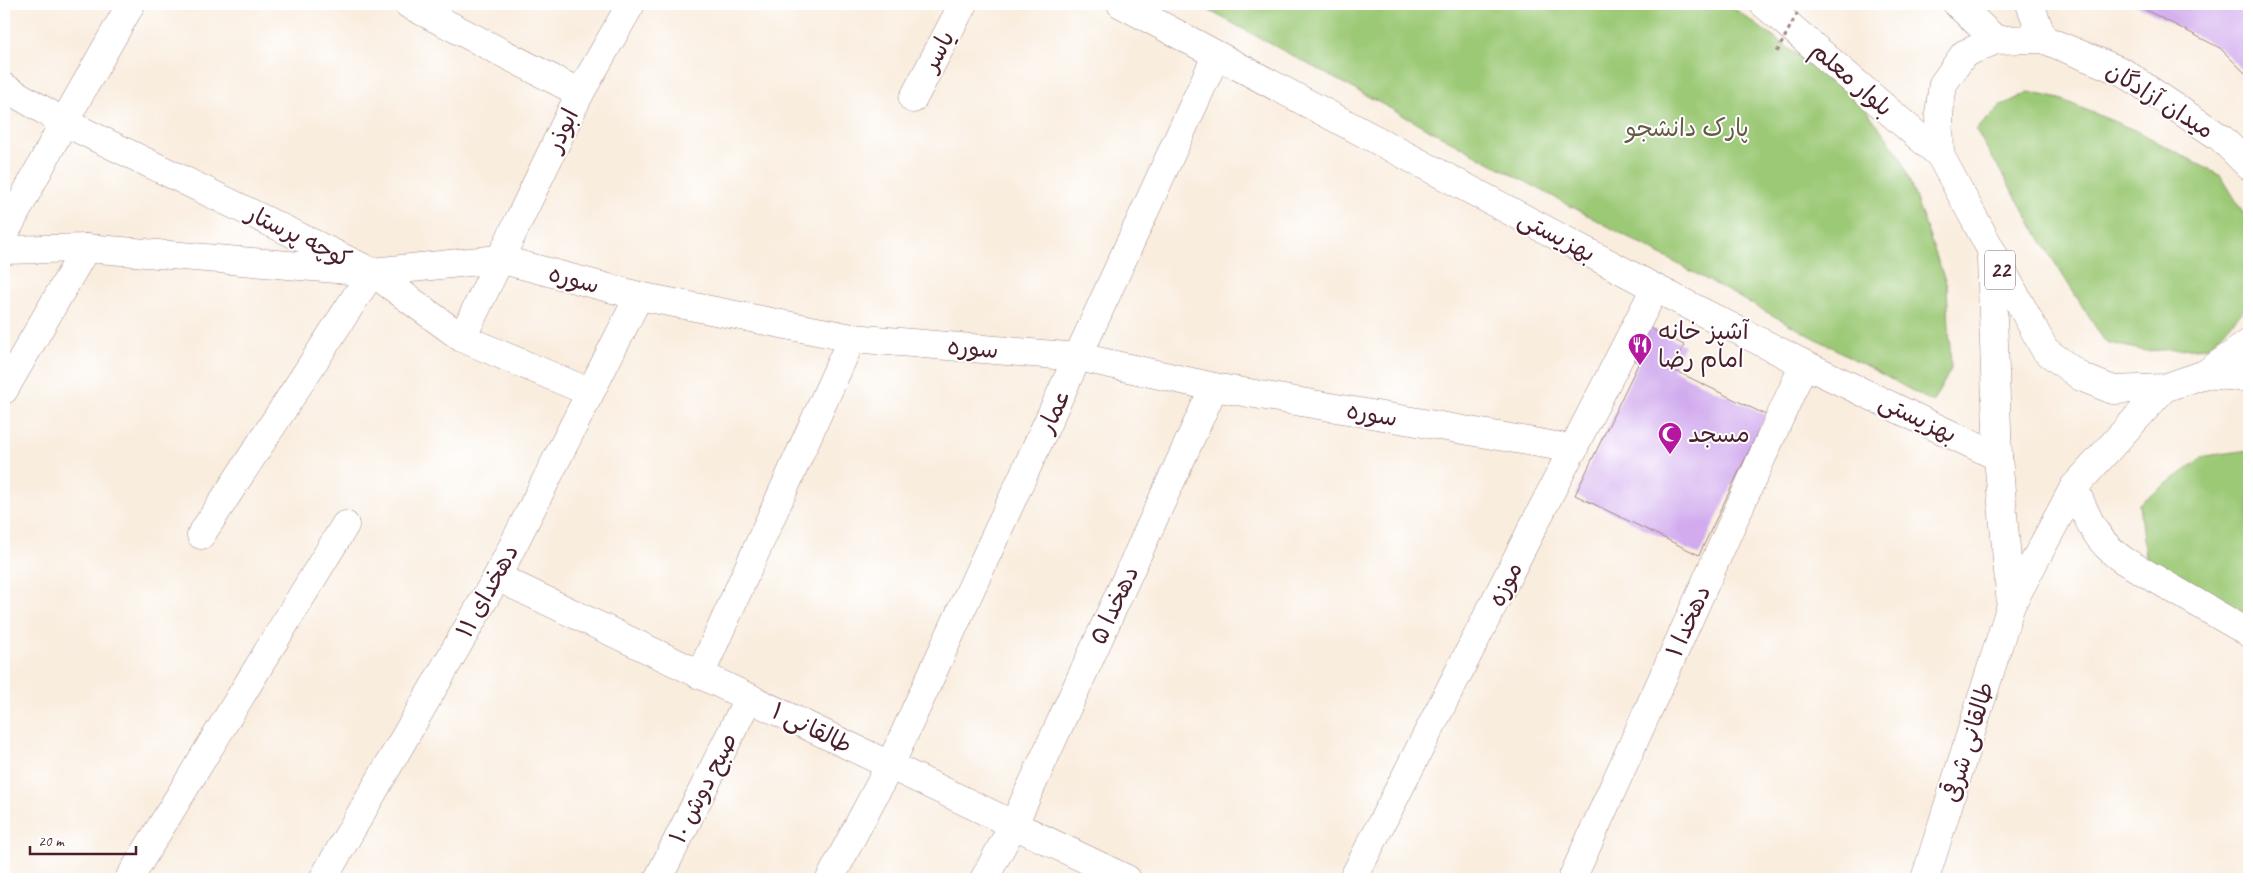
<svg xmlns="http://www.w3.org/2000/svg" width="2253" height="883" font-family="Caveat,'Playpen Sans Arabic',sans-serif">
	<rect width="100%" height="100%" fill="#fff"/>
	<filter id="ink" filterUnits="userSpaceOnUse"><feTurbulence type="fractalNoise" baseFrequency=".02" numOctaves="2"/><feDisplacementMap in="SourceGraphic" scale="10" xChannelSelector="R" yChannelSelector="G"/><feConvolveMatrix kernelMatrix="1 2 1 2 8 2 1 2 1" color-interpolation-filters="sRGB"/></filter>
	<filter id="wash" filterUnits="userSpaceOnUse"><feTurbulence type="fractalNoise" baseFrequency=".0096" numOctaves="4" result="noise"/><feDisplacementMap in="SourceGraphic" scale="20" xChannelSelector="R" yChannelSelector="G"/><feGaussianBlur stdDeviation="1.12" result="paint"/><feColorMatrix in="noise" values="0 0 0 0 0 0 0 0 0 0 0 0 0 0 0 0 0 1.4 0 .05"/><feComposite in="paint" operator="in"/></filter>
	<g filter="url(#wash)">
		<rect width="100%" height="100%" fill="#f9edde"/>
		<!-- green -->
		<g fill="#9cc976" stroke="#737450">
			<polygon points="1197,4 1728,4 1859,100 1901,157 1947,286 1951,369 1933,402"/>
			<polygon points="2029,92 2060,99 2139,132 2221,176 2249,222 2249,287 2246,308 2208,347 2146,351 2105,342 2050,255 1976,130 1999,107"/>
			<polygon points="2249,450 2249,623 2146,563 2139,504 2205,456"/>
		</g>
		<g id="blocks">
			<!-- building -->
			<g fill="#d1abee">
				<polygon points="2134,4 2249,4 2249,77 2220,48"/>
				<polygon points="1648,327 1684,345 1672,369 1766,415 1699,555 1575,495 1639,362 1633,359"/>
			</g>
		</g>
	</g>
	<g filter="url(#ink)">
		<use href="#blocks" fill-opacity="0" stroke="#a28684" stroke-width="1"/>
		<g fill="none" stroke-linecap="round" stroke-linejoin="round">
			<defs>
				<g id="minor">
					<polyline points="408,4 580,93"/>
					<polyline points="1121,4 1655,288 1804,364 1998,457"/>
					<polyline points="2030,4 2043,39"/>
					<polyline points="4,87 64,122 372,272 462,338 589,392"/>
					<polyline points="913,99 963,4"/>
					<polyline points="4,235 64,122 131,4"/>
					<polyline points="4,250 86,248 372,272 499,259 639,296 852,338 1079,357 1214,387 1574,449"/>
					<polyline points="462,338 580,93 631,4"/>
					<polyline points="4,390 86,248"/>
					<path d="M2074,487C2088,519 2094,539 2123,560L2249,633"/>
					<polyline points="201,535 372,272"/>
					<polyline points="497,577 1127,879"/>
					<polyline points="700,675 852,338"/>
					<polyline points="129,879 345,525"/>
					<polyline points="323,879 497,577 639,296"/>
					<polyline points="658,879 749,697"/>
					<polyline points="830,879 890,765 1216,56"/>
					<polyline points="984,879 1014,824 1214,387"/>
					<polyline points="1353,879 1655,288"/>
					<polyline points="1572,879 1804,364"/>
				</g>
				<g id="major">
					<polyline points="1764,4 1940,155"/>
					<polyline points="1957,4 1996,40"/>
					<polyline points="2249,166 2221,138 2123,72 2043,39 1996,40 1964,54 1943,84 1939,114 1940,155 2045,350 2081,377 2113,390 2164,388 2205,374 2249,343"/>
					<polyline points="1991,258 1998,457 2011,605"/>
					<polyline points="2205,374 2249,378"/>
					<polyline points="1925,879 2011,605 2074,487 2164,388"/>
				</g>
			</defs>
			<!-- minor casing -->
			<use href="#minor" stroke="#a28684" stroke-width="29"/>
			<!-- major casing -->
			<use href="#major" stroke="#a28684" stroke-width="29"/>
			<!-- minor -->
			<use href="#minor" stroke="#fff" stroke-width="28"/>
			<!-- major -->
			<use href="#major" stroke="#fff" stroke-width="28"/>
			<!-- path-bridge -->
			<polyline stroke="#a28684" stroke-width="3" stroke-dasharray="4 4" stroke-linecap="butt" points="1777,52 1802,4"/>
		</g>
	</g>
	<!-- icons -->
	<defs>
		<symbol id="restaurant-pin" viewBox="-11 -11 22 30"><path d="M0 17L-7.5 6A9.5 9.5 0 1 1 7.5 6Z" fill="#b5179e" stroke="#fff"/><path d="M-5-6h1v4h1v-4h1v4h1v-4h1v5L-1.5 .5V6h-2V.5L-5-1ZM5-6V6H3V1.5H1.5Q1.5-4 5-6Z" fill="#fff"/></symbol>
		<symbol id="mosque-pin" viewBox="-11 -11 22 30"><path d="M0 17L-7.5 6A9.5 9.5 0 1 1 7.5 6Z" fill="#b5179e" stroke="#fff"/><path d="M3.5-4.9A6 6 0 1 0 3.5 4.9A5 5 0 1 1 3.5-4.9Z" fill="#fff"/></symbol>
	</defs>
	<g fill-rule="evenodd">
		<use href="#restaurant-pin" x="1626" y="331" width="28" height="38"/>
		<use href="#mosque-pin" x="1656" y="420" width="28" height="38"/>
	</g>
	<g text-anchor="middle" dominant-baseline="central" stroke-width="4" stroke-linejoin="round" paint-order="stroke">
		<!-- shield labels -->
		<rect fill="#fff" stroke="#80626b" stroke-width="1" x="1985" y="250.5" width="30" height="39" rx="4"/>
		<g font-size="22" font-weight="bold" fill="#4a1f2b">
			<text x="2000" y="270">22</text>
		</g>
		<!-- street labels -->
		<g font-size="24" fill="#4a1f2b" stroke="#fff">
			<text transform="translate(938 51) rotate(-62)">یاسر</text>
			<text transform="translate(1852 79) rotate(41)">بلوار معلم</text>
			<text transform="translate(2160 100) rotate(32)">میدان آزادگان</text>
			<text transform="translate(562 130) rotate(-64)">ابوذر</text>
			<text transform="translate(299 236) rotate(26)">کوچه پرستار</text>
			<text transform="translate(1557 236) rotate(28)">بهزیستی</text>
			<text transform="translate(574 279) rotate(15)">سوره</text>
			<text transform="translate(973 348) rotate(5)">سوره</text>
			<text transform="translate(1054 411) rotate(-65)">عمار</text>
			<text transform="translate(1372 414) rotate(10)">سوره</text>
			<text transform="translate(1918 418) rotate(26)">بهزیستی</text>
			<text transform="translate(1505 584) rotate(-63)">موزه</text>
			<text transform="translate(487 591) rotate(-61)">دهخدای ۱۱</text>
			<text transform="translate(1114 605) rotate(-65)">دهخدا ۵</text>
			<text transform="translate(1688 621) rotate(-66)">دهخدا ۱</text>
			<text transform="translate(812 728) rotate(26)">طالقانی ۱</text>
			<text transform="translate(1968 742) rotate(-73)">طالقانی شرقی</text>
			<text transform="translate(703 788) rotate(-63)">صبح دوش ۱۰</text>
		</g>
		<!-- park labels -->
		<g font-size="24" fill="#675a45" stroke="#fff">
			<text x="1687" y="128">پارک دانشجو</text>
		</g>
		<!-- poi labels -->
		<g font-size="24" fill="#4a1f2b" stroke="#fff" text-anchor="start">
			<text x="1658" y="331">آشپز خانه<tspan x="1658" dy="28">امام رضا</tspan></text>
			<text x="1688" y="434">مسجد</text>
		</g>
	</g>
	<!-- margin -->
	<rect width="2253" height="883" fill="none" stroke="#fff" stroke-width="20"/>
	<!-- scale -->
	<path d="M30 846v8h106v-8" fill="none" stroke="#4a1f2b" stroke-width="2.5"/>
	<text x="38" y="846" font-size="15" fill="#4a1f2b" stroke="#ffffff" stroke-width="4" paint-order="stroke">20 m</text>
</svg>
